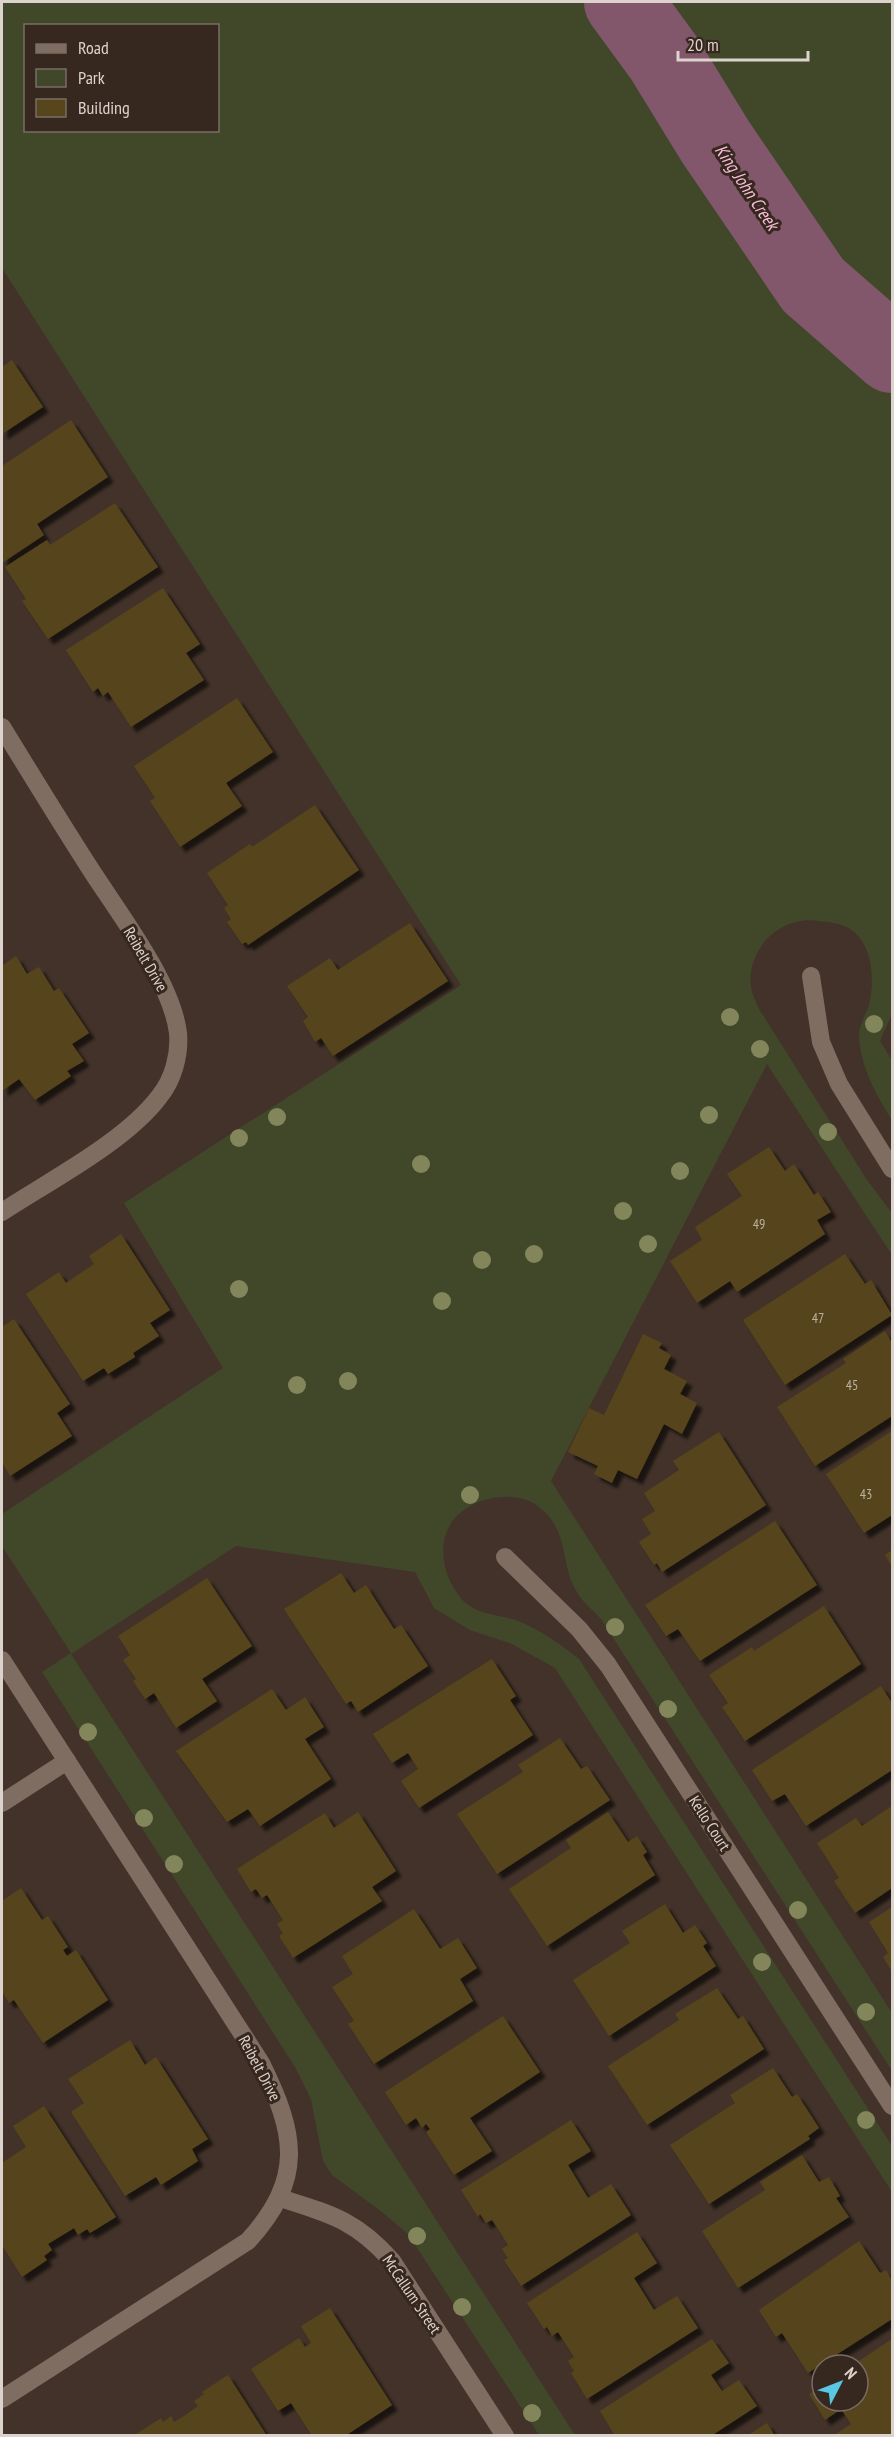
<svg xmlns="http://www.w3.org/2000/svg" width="894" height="2437" font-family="'PT Sans Narrow',sans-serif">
	<defs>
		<filter id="shadow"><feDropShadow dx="5.5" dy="5.5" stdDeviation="1.5" flood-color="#0009"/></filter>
	</defs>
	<rect width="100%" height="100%" fill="#423229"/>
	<!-- green -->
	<path fill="#41482a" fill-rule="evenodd" d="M2,2H892V1014L880,1041L892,1060V1120C876,1095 860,1066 859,1035C859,1026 866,1014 869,1005C875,981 873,943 850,929C841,923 829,922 819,921C781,915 746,948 751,987C752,994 756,1002 759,1009L867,1180L892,1213V1255L767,1064L551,1481L892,2013V2071L601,1619C594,1611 582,1602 577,1592C559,1564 571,1532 539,1507C515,1487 465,1498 450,1525C437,1548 444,1577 460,1597C473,1615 499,1614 518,1621C541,1630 560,1644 579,1659L892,2146V2192L555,1668L512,1644L470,1630L434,1608L415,1572L236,1546L71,1654L575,2435H539L408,2234L382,2212L332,2175L323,2161L311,2099L295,2067L42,1672L71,1653L2,1546V1514L223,1368L124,1203L461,985L2,268ZM26,26H218V130H26Z"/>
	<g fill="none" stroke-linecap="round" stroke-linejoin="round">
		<!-- river -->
		<polyline stroke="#82576c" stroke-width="78" points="623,2 664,58 715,141 813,285 892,354"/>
	</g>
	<!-- building -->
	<g fill="#57451b" filter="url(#shadow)">
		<polygon points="12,360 43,407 2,434 2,367"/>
		<polygon points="71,420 108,477 37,524 44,535 2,563 2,466"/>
		<polygon points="115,503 158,567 48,639 22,601 26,599 5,567 47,540 50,545"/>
		<polygon points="163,588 200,644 186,653 204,680 131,727 108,692 103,696 98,688 93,692 66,650"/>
		<polygon points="237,698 273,752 226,783 242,806 180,847 150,801 155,798 134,766"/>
		<polygon points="315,805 359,870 248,945 246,942 242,944 227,922 231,919 224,908 228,905 207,873 250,844 252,847"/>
		<polygon points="410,923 448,981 333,1056 321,1038 315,1042 303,1021 308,1017 287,986 330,958 338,970"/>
		<polygon points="16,956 27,974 39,967 54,991 59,988 89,1033 72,1044 84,1061 67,1071 71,1076 35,1100 19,1079 2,1091 2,966"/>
		<polygon points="769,1147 785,1171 794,1164 814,1195 818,1192 831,1212 817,1220 825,1234 737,1292 730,1281 697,1303 670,1261 702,1240 695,1227 742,1196 727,1174"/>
		<polygon points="121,1234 170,1310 150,1323 159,1336 133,1353 135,1357 108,1374 104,1368 83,1381 26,1294 59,1272 66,1283 94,1264 89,1256"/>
		<polygon points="845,1254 865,1284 871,1280 892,1315 785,1385 743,1320"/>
		<polygon points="14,1319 70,1404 57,1413 72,1436 10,1476 2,1462 2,1327"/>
		<polygon points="885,1331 892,1343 892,1416 815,1466 777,1407 846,1363 843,1359"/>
		<polygon points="643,1334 662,1343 659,1348 671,1355 664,1369 687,1381 680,1394 697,1403 682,1434 664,1424 637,1479 618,1470 612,1483 594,1474 598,1466 568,1452 589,1408 604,1415"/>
		<polygon points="892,1431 892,1515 864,1533 826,1474"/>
		<polygon points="719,1432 766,1505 662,1572 657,1563 654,1565 639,1542 651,1534 642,1519 655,1511 644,1493 679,1470 673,1461"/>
		<polygon points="775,1521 817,1585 700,1661 678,1629 666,1636 645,1605"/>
		<polygon points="892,1550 892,1567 885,1555"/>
		<polygon points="341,1573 354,1593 366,1585 394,1629 401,1625 428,1666 358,1712 351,1701 346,1704 284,1609"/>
		<polygon points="207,1578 252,1646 202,1679 217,1701 176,1728 154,1693 145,1699 133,1681 136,1679 123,1660 130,1655 118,1636"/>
		<polygon points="824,1606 861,1664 745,1741 722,1707 728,1703 709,1675 752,1647 754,1651"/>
		<polygon points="492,1659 516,1696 510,1700 533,1735 419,1808 401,1781 418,1769 408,1753 392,1763 373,1734"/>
		<polygon points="881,1686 892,1703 892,1770 806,1826 785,1794 772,1801 752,1770"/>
		<polygon points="272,1689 286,1710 305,1697 324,1727 305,1739 331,1779 260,1826 248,1809 227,1822 176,1751"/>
		<polygon points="560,1738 581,1769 587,1766 610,1800 497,1874 457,1814 523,1772 518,1765"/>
		<polygon points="892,1806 892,1888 855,1913 834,1881 839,1878 817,1843 856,1818 862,1826"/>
		<polygon points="358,1812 396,1871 372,1887 382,1901 293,1958 279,1936 283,1933 277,1924 283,1920 267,1895 262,1898 256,1889 251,1892 237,1869 325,1813 334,1828"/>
		<polygon points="608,1812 628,1842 637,1836 647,1852 643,1855 655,1875 547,1946 509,1889 571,1848 566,1840"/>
		<polygon points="21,1888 42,1920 48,1916 68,1947 63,1950 67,1956 76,1950 108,2000 43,2043 14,2000 9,2003 2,1991 2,1901"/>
		<polygon points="665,1904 683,1933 695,1925 707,1943 703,1946 716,1966 609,2036 573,1980 630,1943 622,1931"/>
		<polygon points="892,1907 892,1972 883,1957 888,1953 869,1922"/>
		<polygon points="414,1909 440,1949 458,1938 477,1968 460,1979 473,2001 374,2064 348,2024 354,2021 332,1987 353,1974 342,1956"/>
		<polygon points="717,1988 738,2019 743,2016 764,2049 647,2125 608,2066 679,2020 675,2014"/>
		<polygon points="503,2016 540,2072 470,2118 492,2151 454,2175 426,2132 430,2129 426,2124 422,2128 416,2118 406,2125 385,2092"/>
		<polygon points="130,2040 145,2065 156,2057 208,2139 192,2149 198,2161 161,2185 156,2177 125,2196 71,2112 84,2103 68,2079"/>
		<polygon points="773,2068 792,2097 797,2094 819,2128 808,2136 810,2139 709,2204 670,2145 735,2103 730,2095"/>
		<polygon points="44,2106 116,2217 90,2233 87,2229 78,2235 74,2228 48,2244 52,2250 44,2256 47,2260 22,2277 2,2245 2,2163 26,2147 13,2126"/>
		<polygon points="571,2120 591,2151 568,2165 588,2198 611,2184 631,2215 521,2286 504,2260 508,2258 502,2249 508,2245 500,2232 492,2220 486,2223 480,2214 478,2217 461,2190"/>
		<polygon points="802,2155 819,2182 829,2177 840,2196 836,2198 849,2217 738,2288 702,2231 765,2190 760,2182"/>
		<polygon points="637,2232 657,2263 634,2278 654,2310 677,2296 698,2328 587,2399 571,2373 574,2371 568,2361 574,2357 558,2332 552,2336 547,2327 544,2329 527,2303"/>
		<polygon points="859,2241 880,2273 886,2270 892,2281 892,2319 808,2373 782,2333 776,2337 759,2310"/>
		<polygon points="330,2308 392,2405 345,2436 312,2436 291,2403 278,2411 251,2369 299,2338 305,2347 311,2343 301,2326"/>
		<polygon points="712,2339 729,2363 711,2375 722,2391 739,2380 757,2406 711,2436 615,2436 600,2411"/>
		<polygon points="892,2339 892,2436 833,2436 851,2424 841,2409 825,2420 809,2394 822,2386 822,2401 858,2401 858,2365 853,2365"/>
		<polygon points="228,2375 267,2436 133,2436 161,2418 163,2422 171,2416 174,2422 187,2414 198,2406 194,2401 204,2394 202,2392"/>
		<polygon points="767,2423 775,2436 747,2436"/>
	</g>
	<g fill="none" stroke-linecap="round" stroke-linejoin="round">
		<!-- minor -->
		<g stroke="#7f6d62" stroke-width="18">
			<path d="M2,727C32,776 62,825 93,873C121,916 172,983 178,1033C180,1055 173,1080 159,1097C125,1142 49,1181 2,1212"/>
			<polyline points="811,976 821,1042 839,1084 892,1169"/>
			<polyline points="505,1557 579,1629 608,1665 892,2106"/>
			<path d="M2,1660L261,2063C296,2134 305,2178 248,2241L2,2399"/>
			<polyline points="2,1803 67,1761"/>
			<path d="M280,2198C330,2214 356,2220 392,2261L505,2436"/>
		</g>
	</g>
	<!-- trees -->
	<g fill="#83855b">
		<circle cx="730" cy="1017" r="9"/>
		<circle cx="874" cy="1024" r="9"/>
		<circle cx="760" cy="1049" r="9"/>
		<circle cx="709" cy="1115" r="9"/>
		<circle cx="277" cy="1117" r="9"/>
		<circle cx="828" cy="1132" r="9"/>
		<circle cx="239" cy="1138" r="9"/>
		<circle cx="421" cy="1164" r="9"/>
		<circle cx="680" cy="1171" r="9"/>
		<circle cx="623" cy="1211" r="9"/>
		<circle cx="648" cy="1244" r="9"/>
		<circle cx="534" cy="1254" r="9"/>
		<circle cx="482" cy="1260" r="9"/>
		<circle cx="239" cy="1289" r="9"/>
		<circle cx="442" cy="1301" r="9"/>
		<circle cx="348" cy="1381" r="9"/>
		<circle cx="297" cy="1385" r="9"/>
		<circle cx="470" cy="1495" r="9"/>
		<circle cx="615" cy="1627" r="9"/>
		<circle cx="668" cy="1709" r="9"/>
		<circle cx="88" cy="1732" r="9"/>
		<circle cx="144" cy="1818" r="9"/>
		<circle cx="174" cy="1864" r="9"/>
		<circle cx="798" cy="1910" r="9"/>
		<circle cx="762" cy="1962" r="9"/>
		<circle cx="866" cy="2012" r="9"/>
		<circle cx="866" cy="2120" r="9"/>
		<circle cx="417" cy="2236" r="9"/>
		<circle cx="462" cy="2307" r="9"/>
		<circle cx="532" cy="2413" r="9"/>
	</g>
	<g text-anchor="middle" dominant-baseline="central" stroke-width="6" stroke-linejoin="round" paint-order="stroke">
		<!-- number labels -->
		<g font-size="14" fill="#bcb0a0">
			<text x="759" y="1224">49</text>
			<text x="818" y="1318">47</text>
			<text x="852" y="1385">45</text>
			<text x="866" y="1494">43</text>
		</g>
		<!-- street labels -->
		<g font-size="16" fill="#ddd3cd" stroke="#37281f">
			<text transform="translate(146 959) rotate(60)">Reibelt Drive</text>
			<text transform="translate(710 1823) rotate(57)">Kello Court</text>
			<text transform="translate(260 2068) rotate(62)">Reibelt Drive</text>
			<text transform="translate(412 2294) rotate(56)">McCallum Street</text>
		</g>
		<!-- water labels -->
		<g font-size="18" font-style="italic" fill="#f7bdd9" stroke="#37281f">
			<text transform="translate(747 187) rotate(56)">King John Creek</text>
		</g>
	</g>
	<!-- border -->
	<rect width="894" height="2437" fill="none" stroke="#ddd3cd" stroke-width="6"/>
	<!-- legend -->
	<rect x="24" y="24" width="195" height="108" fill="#37281f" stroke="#796c65" stroke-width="1.5"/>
	<rect x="36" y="44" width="30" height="9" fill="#7f6d62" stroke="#796c65" stroke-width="1.5"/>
	<text x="78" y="54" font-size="18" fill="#ddd3cd">Road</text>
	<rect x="36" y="69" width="30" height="18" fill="#41482a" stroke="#796c65" stroke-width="1.5"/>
	<text x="78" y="84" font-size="18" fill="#ddd3cd">Park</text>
	<rect x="36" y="99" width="30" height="18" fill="#57451b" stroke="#796c65" stroke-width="1.5"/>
	<text x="78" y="114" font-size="18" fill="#ddd3cd">Building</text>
	<!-- north arrow -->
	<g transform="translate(840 2383) rotate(48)"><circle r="28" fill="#37281f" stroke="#796c65" stroke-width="1.5"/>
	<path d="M0-4.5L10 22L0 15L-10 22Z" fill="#59c8e5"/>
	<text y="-9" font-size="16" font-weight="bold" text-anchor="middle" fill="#ddd3cd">N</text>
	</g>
	<!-- scale -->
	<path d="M678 51v9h130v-9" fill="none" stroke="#ddd3cd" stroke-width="3"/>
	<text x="687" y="51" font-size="18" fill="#ddd3cd" stroke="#37281f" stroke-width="4.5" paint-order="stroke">20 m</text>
</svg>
